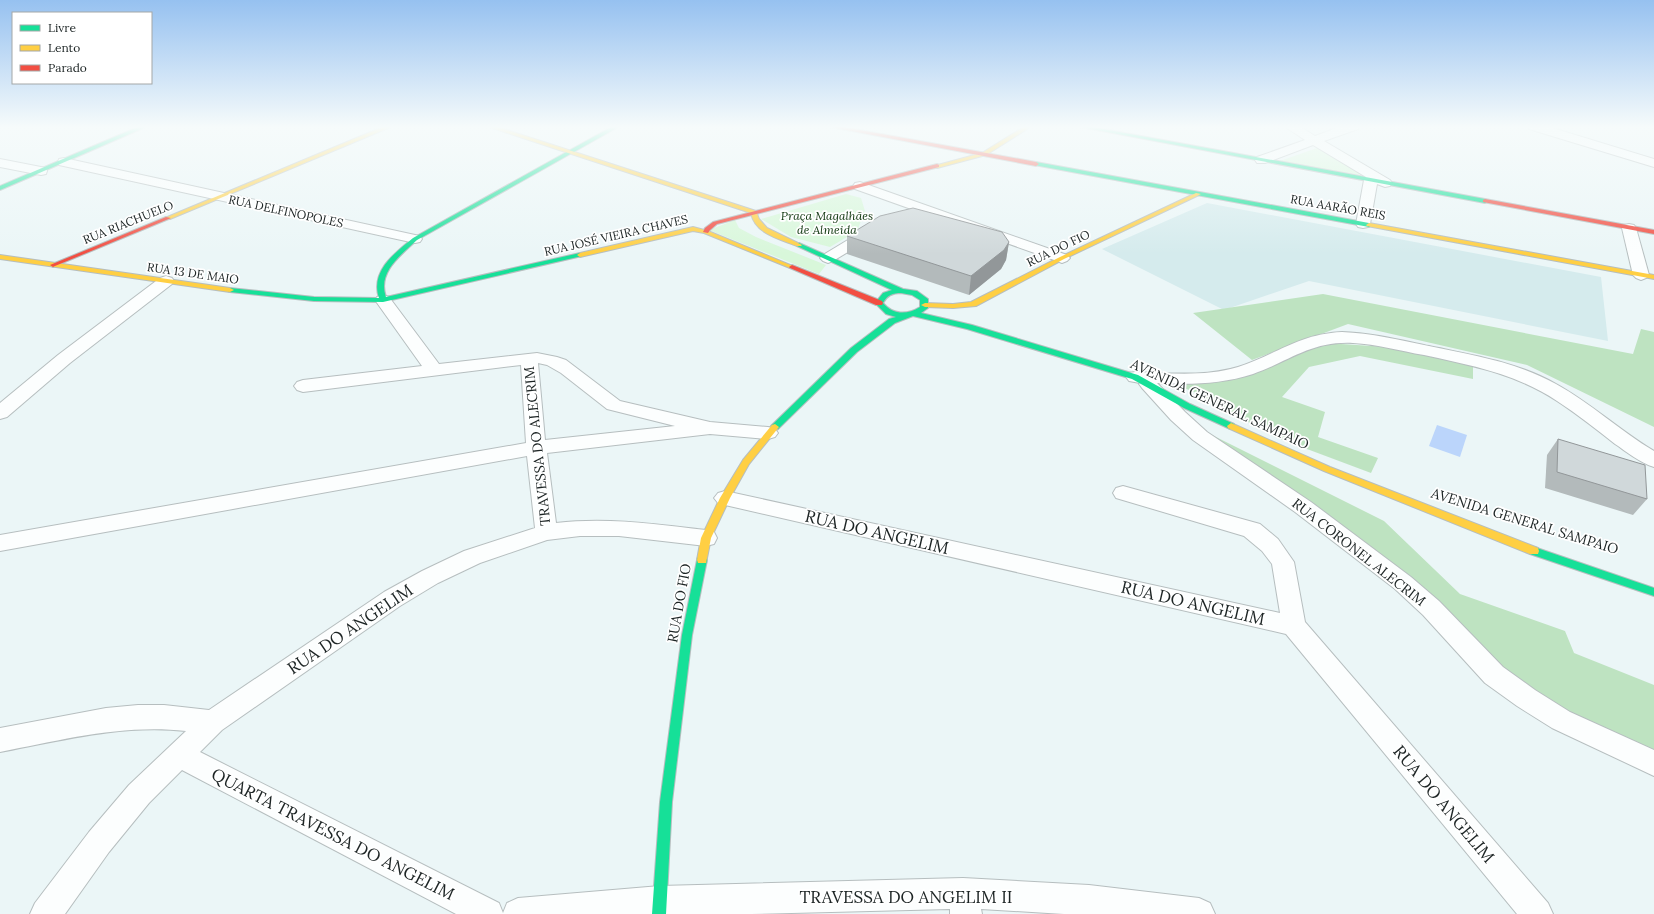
<svg xmlns="http://www.w3.org/2000/svg" width="1654" height="914" font-family="Lora,serif">
	<rect width="100%" height="100%" fill="#ebf6f7"/>
	<!-- built -->
	<polygon fill="#d5ebed" points="1207,203 1601,277 1608,341 1309,281 1224,310 1102,249"/>
	<!-- green -->
	<g fill="#d8f7da">
		<polygon points="1320,147 1362,175 1277,162"/>
		<polygon points="846,194 861,198 865,211 857,231 830,247 791,237 761,219"/>
		<polygon points="735,220 739,228 756,237 826,265 819,274 709,230"/>
	</g>
	<!-- forest -->
	<g fill="#bee3c1">
		<polygon points="1323,294 1633,354 1641,329 1654,332 1654,427 1527,365 1348,324 1252,360 1193,313"/>
		<polygon points="1326,343 1387,347 1473,366 1473,379 1360,356 1309,367 1282,397 1325,412 1318,437 1378,458 1371,473 1275,437 1194,392 1174,384 1263,364"/>
		<polygon points="1198,428 1384,521 1460,594 1565,631 1574,653 1654,685 1654,757 1500,676 1428,597"/>
	</g>
	<!-- water -->
	<polygon fill="#bbd5fb" points="1437,425 1467,435 1460,457 1429,446"/>
	<g fill="none" stroke-linecap="round" stroke-linejoin="round">
		<defs>
			<g id="street">
				<polygon points="1284,126 1299,126 1315,136 1342,126 1360,126 1358,129 1324,141 1390,180 1392,183 1390,186 1385,187 1377,184 1370,224 1368,227 1363,228 1358,227 1356,224 1364,180 1366,177 1313,145 1265,163 1257,163 1255,160 1257,157 1305,140"/>
				<polygon points="1527,126 1546,126 1654,159 1654,167 1529,129"/>
				<polygon points="64,158 415,235 420,236 422,239 420,242 415,243 59,165 58,162 59,159"/>
				<polygon points="0,159 46,168 47,171 46,174 41,175 0,167"/>
				<polygon points="860,182 1067,255 1070,258 1067,261 1062,263 1057,261 855,189 853,186 855,183"/>
				<polygon points="1629,224 1634,225 1636,228 1649,275 1646,278 1641,280 1636,278 1633,275 1622,228 1624,225"/>
				<polygon points="871,228 876,229 878,232 876,235 833,261 828,263 823,261 820,258 823,255 866,229"/>
				<polygon points="166,276 172,278 174,281 172,284 70,363 7,417 0,419 0,403 58,355 160,278"/>
				<path d="M383,295L389,297L439,364L537,353L557,357L566,360L620,401L710,422L768,427L775,429L778,433L775,437L768,439L710,434L547,453L556,523C606,517 656,524 706,530L714,532L717,538L714,544L706,546L619,536H580L547,540L480,563L438,583L400,606L222,730L200,752L499,903L503,913L507,903L518,898L660,886L963,878L1089,885L1199,898L1210,903L1215,914H1064L981,909L982,914H950V909L751,914H456L182,770L149,803L109,852L65,914H30L35,903L89,832L129,785L186,731C122,724 62,740 0,752V728L106,708L138,705H164L209,710L384,592L422,571L464,551L535,528L527,456L0,551V535L526,443L521,365L303,392L297,390L294,386L297,382L303,380L422,366L375,300L377,297ZM538,363L547,365L561,373L607,409L675,426L545,440Z"/>
				<path d="M1342,332C1371,333 1400,340 1429,346C1472,355 1517,362 1556,384C1591,403 1620,431 1654,451V467C1640,463 1627,452 1615,444C1596,429 1577,414 1557,401C1517,374 1470,365 1424,355C1400,351 1377,344 1353,343C1311,341 1290,361 1253,374C1222,384 1190,385 1157,383L1185,412L1207,432L1311,502L1411,577L1439,601L1503,667L1535,690L1570,712L1654,750V776L1552,728L1517,706L1485,683L1423,615L1395,589L1295,512L1193,440L1171,420L1142,388L1139,384L1140,383L1129,381L1126,377L1129,373L1135,372C1169,373 1205,377 1238,367C1276,355 1298,334 1342,332Z"/>
				<polygon points="1123,486 1260,524 1278,539 1294,562 1305,622 1548,903 1553,914 1517,914 1286,634 725,505 718,503 714,498 718,493 725,491 1280,613 1272,564 1262,551 1244,536 1116,498 1113,493 1116,488"/>
			</g>
			<g id="fast">
				<polygon points="140,126 148,126 0,190 0,186"/>
				<path d="M613,126H620L417,240C401,255 377,272 386,297L580,253L582,254V256L383,302L314,301L230,292L226,290L230,288L314,297L379,298C370,271 395,253 413,238Z"/>
				<polygon points="1075,126 1087,126 1485,199 1488,201 1485,203"/>
				<polygon points="1036,162 1369,223 1372,225 1369,227 1034,165 1033,164"/>
				<path d="M799,243L903,289L917,291L928,299V308L921,313L972,325L1138,375L1190,404L1234,424L1235,426L1231,429L1228,428L1184,408L1132,379L967,329L913,316L895,323L857,352L778,429H772L771,427L772,425L851,348L889,319L896,317L886,314L875,303L883,293L892,290L797,246V244ZM901,293L912,295L920,300V307C907,315 893,315 883,303C887,295 893,293 901,293Z"/>
				<polygon points="1534,547 1654,588 1654,596 1530,554 1529,551 1530,548"/>
				<polygon points="702,556 706,557 707,560 692,635 672,802 666,914 652,914 660,802 682,635 697,560 698,557"/>
			</g>
			<g id="slow">
				<polygon points="385,126 393,126 170,219 165,218"/>
				<path d="M486,126H495L756,211L759,219L767,228L802,245L801,246H797C780,239 755,234 751,213Z"/>
				<polygon points="1025,126 1032,126 986,155 937,168 934,166 982,153"/>
				<polygon points="1196,193 1201,194 1064,259 976,306 953,308 925,307 921,305 925,303 953,304 971,302 1060,257"/>
				<polygon points="1369,223 1654,275 1654,279 1367,226 1366,225"/>
				<polygon points="693,227 708,231 795,267 794,268 790,268 704,233 693,231 580,257 577,255 580,253"/>
				<polygon points="0,255 230,288 234,290 230,292 0,259"/>
				<polygon points="1231,423 1330,467 1538,548 1539,551 1538,554 1530,554 1324,471 1228,428 1227,426"/>
				<polygon points="775,424 779,427 749,464 730,498 711,538 706,563 698,563 697,560 701,538 720,498 743,460 772,425"/>
			</g>
			<g id="jam">
				<polygon points="825,126 838,126 1036,162 1039,164 1036,166"/>
				<polygon points="937,164 939,165 939,167 717,224 710,230 708,233 703,232 705,228 713,222"/>
				<polygon points="1485,199 1654,230 1654,234 1483,202 1483,200"/>
				<polygon points="166,217 171,218 55,266 53,267 50,265"/>
				<polygon points="792,265 882,301 883,303 882,305 876,305 790,268 789,267"/>
			</g>
		</defs>
		<!-- street casing -->
		<use href="#street" stroke="#b6bebf" stroke-width="2"/>
		<!-- fast casing -->
		<use href="#fast" stroke="#b6bebf" stroke-width="2"/>
		<!-- slow casing -->
		<use href="#slow" stroke="#b6bebf" stroke-width="2"/>
		<!-- jam casing -->
		<use href="#jam" stroke="#b6bebf" stroke-width="2"/>
		<!-- street -->
		<use href="#street" fill="#fcfefe" fill-rule="evenodd"/>
		<!-- fast -->
		<use href="#fast" fill="#16e098" fill-rule="evenodd"/>
		<!-- slow -->
		<use href="#slow" fill="#ffcf43" fill-rule="evenodd"/>
		<!-- jam -->
		<use href="#jam" fill="#f24e42" fill-rule="evenodd"/>
	</g>
	<!-- wall -->
	<g fill="#b3babb">
		<polygon points="847,236 1009,242 1006,260 1001,269 969,295 847,254"/>
		<polygon points="1558,439 1647,499 1633,515 1545,488 1547,455"/>
	</g>
	<!-- shaded-wall -->
	<polygon fill="#929799" points="1009,242 1006,260 1001,269 969,295 971,276"/>
	<!-- building -->
	<g fill="#d0d8da" stroke="#929799">
		<polygon points="913,208 1002,232 1009,242 1004,250 971,276 847,236 880,216"/>
		<polygon points="1558,439 1645,465 1647,499 1557,472"/>
	</g>
	<!-- sky -->
	<linearGradient id="sky" x2="0" y2="1"><stop stop-color="#96c1f0"/><stop offset="0.5" stop-color="#f6fbfb"/><stop offset="1" stop-color="#f6fbfb" stop-opacity="0"/></linearGradient>
	<rect width="1654" height="254" fill="url(#sky)"/>
	<g text-anchor="middle" dominant-baseline="central" stroke-width="3.5" stroke-linejoin="round" paint-order="stroke">
		<!-- far-street labels -->
		<g font-size="12" fill="#1c2424" stroke="#fff">
			<text transform="translate(1338 207) rotate(10)">RUA AARÃO REIS</text>
			<text transform="translate(286 211) rotate(12)">RUA DELFINOPOLES</text>
			<text transform="translate(128 222) rotate(-22)">RUA RIACHUELO</text>
			<text transform="translate(616 235) rotate(-13)">RUA JOSÉ VIEIRA CHAVES</text>
			<text transform="translate(1058 248) rotate(-26)">RUA DO FIO</text>
			<text transform="translate(193 273) rotate(8)">RUA 13 DE MAIO</text>
		</g>
		<!-- far-park labels -->
		<g font-size="12" font-style="italic" fill="#0d350c" stroke="#fff">
			<text x="827" y="215">Praça Magalhães<tspan x="827" dy="14">de Almeida</tspan></text>
		</g>
		<!-- street labels -->
		<g font-size="14" fill="#1c2424" stroke="#fff">
			<text transform="translate(1220 404) rotate(25)">AVENIDA GENERAL SAMPAIO</text>
			<text transform="translate(537 446) rotate(-96)">TRAVESSA DO ALECRIM</text>
			<text transform="translate(1525 521) rotate(17)">AVENIDA GENERAL SAMPAIO</text>
			<text transform="translate(1359 552) rotate(38)">RUA CORONEL ALECRIM</text>
			<text transform="translate(679 603) rotate(-80)">RUA DO FIO</text>
		</g>
		<!-- near-street labels -->
		<g font-size="17" fill="#1c2424" stroke="#fff">
			<text transform="translate(877 532) rotate(13)">RUA DO ANGELIM</text>
			<text transform="translate(1193 603) rotate(13)">RUA DO ANGELIM</text>
			<text transform="translate(350 629) rotate(-34)">RUA DO ANGELIM</text>
			<text transform="translate(1444 804) rotate(50)">RUA DO ANGELIM</text>
			<text transform="translate(333 834) rotate(27)">QUARTA TRAVESSA DO ANGELIM</text>
			<text x="906" y="897">TRAVESSA DO ANGELIM II</text>
		</g>
	</g>
	<!-- legend -->
	<rect x="12" y="12" width="140" height="72" fill="#ffffff" stroke="#a4a7a7"/>
	<rect x="20" y="25" width="20" height="6" fill="#16e098" stroke="#a4a7a7"/>
	<text x="48" y="32" font-size="12" fill="#1c2424">Livre</text>
	<rect x="20" y="45" width="20" height="6" fill="#ffcf43" stroke="#a4a7a7"/>
	<text x="48" y="52" font-size="12" fill="#1c2424">Lento</text>
	<rect x="20" y="65" width="20" height="6" fill="#f24e42" stroke="#a4a7a7"/>
	<text x="48" y="72" font-size="12" fill="#1c2424">Parado</text>
</svg>
